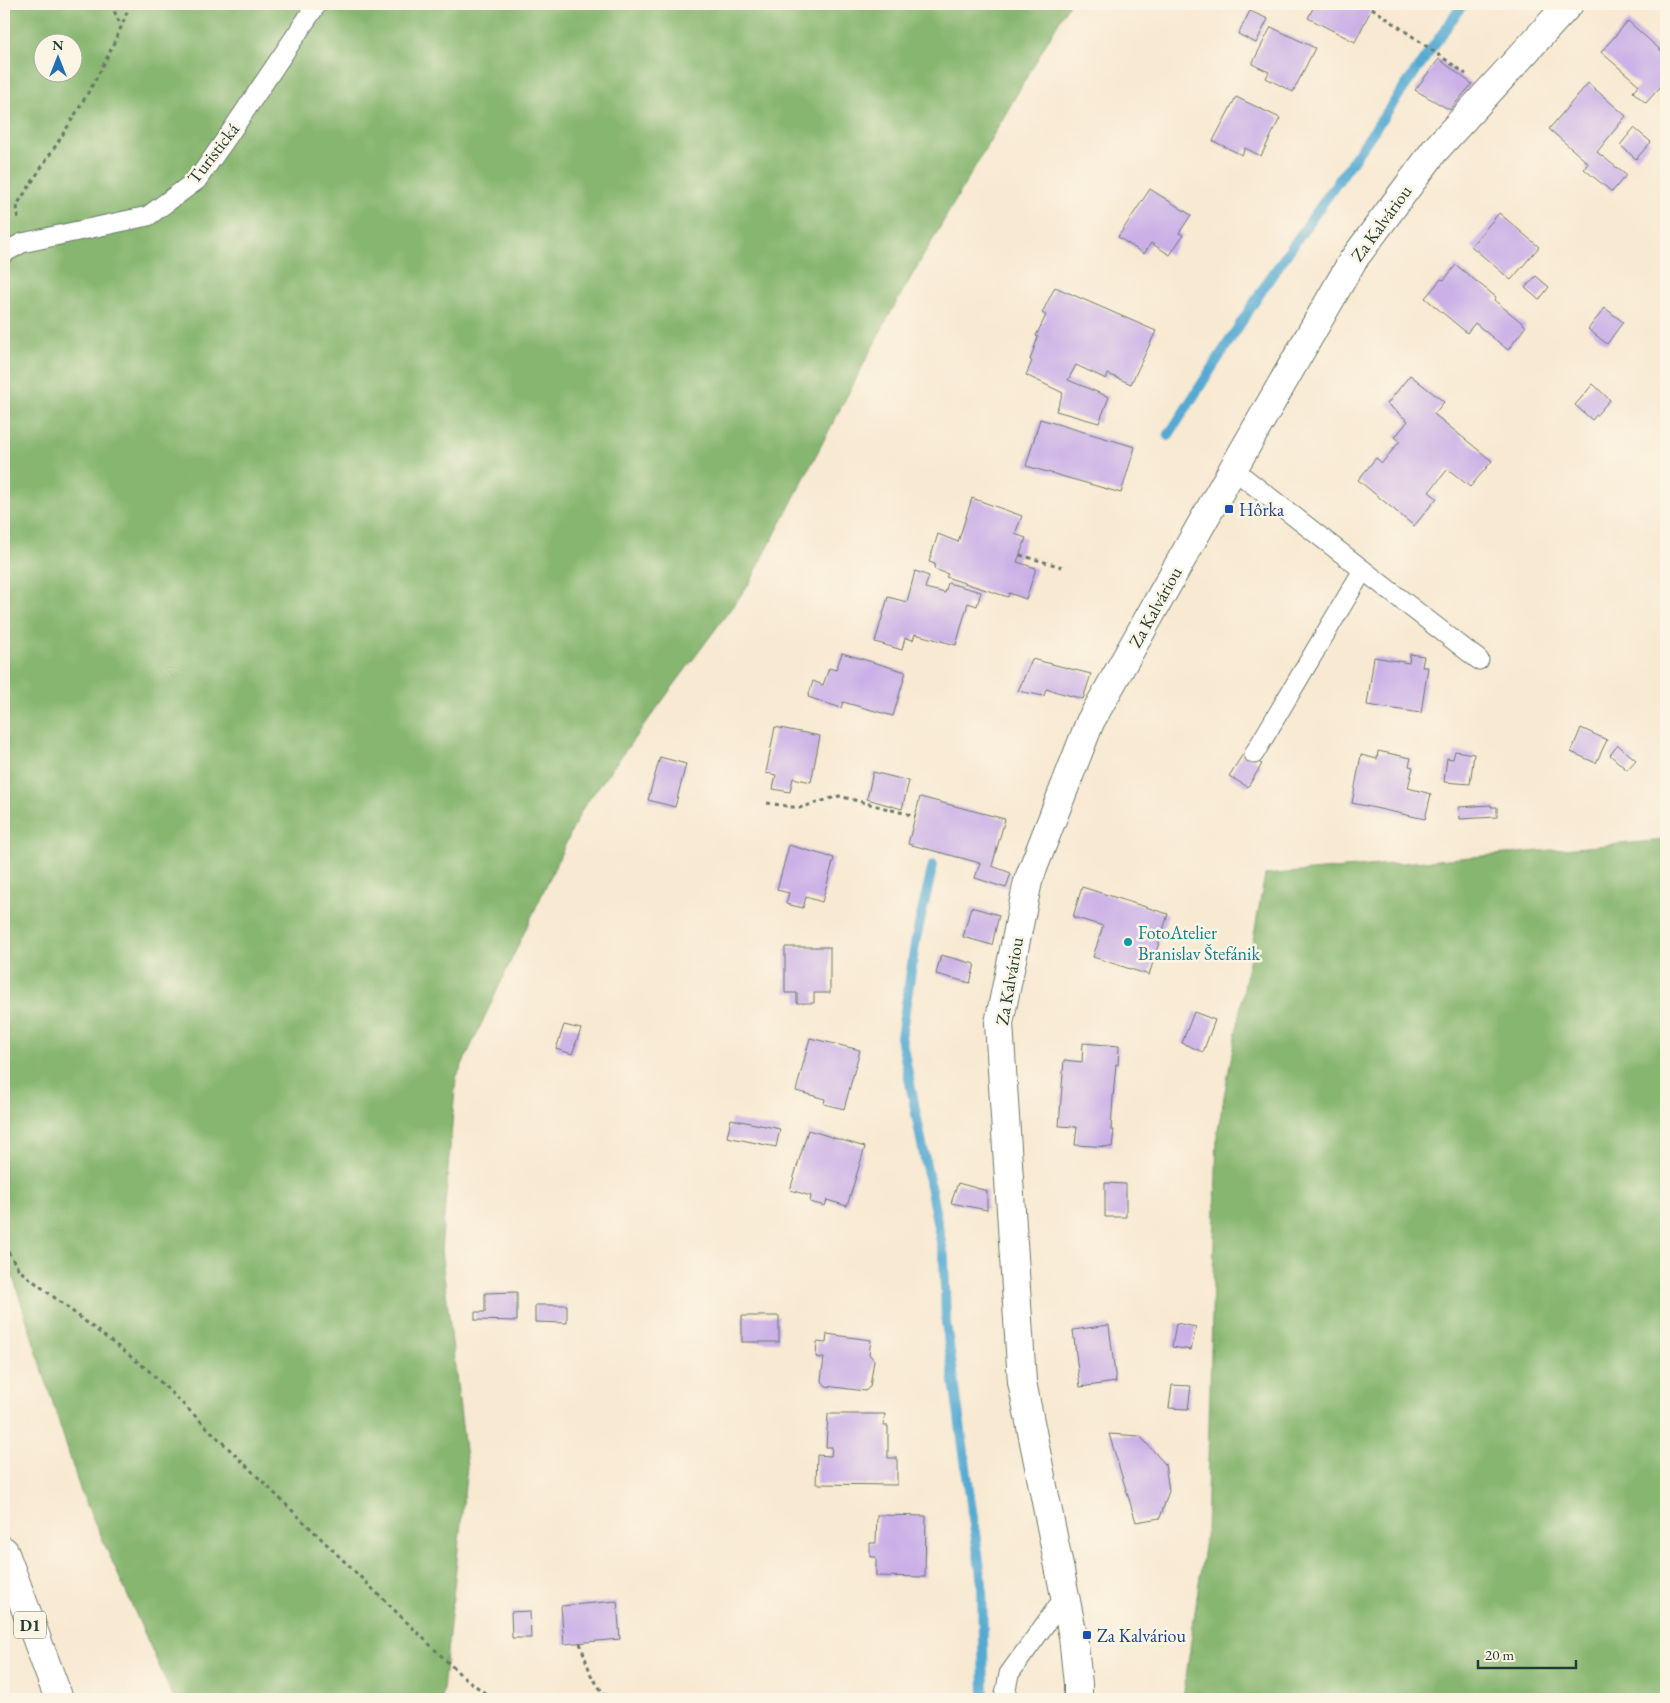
<svg xmlns="http://www.w3.org/2000/svg" width="1670" height="1703" font-family="'EB Garamond',serif">
	<rect width="100%" height="100%" fill="#fcf5e5"/>
	<filter id="ink" filterUnits="userSpaceOnUse"><feTurbulence type="fractalNoise" baseFrequency=".02" numOctaves="2"/><feDisplacementMap in="SourceGraphic" scale="10" xChannelSelector="R" yChannelSelector="G"/><feConvolveMatrix kernelMatrix="1 2 1 2 8 2 1 2 1" color-interpolation-filters="sRGB"/></filter>
	<filter id="wash" filterUnits="userSpaceOnUse"><feTurbulence type="fractalNoise" baseFrequency=".0096" numOctaves="4" result="noise"/><feDisplacementMap in="SourceGraphic" scale="20" xChannelSelector="R" yChannelSelector="G"/><feGaussianBlur stdDeviation="1.12" result="paint"/><feColorMatrix in="noise" values="0 0 0 0 0 0 0 0 0 0 0 0 0 0 0 0 0 1.4 0 .05"/><feComposite in="paint" operator="in"/></filter>
	<g filter="url(#wash)">
		<rect width="100%" height="100%" fill="#f8e9d2"/>
		<!-- forest -->
		<g fill="#87b66f" stroke="#537a52" fill-rule="evenodd">
			<path d="M4,4H1069L888,317L749,584L582,809L456,1078L441,1250L467,1467L442,1699H174L81,1492L4,1248ZM42,42H72V72H42Z"/>
			<polygon points="1666,840 1666,1699 1183,1699 1206,1532 1217,1135 1265,875"/>
		</g>
		<g fill="none" stroke-linecap="round" stroke-linejoin="round">
			<!-- stream -->
			<g stroke="#57aad2" stroke-width="10">
				<polyline points="1168,436 1268,281 1463,4"/>
				<polyline points="933,865 916,938 901,1037 944,1257 946,1323 982,1583 984,1699"/>
			</g>
		</g>
		<g id="blocks">
			<!-- building -->
			<g fill="#cab0e7">
				<polygon points="1315,4 1325,6 1326,4 1374,4 1355,42 1308,18"/>
				<polygon points="1250,11 1268,19 1256,43 1238,34"/>
				<polygon points="1628,21 1666,55 1666,87 1663,84 1646,103 1633,92 1639,85 1601,52"/>
				<polygon points="1271,27 1315,48 1293,92 1266,78 1269,72 1252,64"/>
				<polygon points="1439,59 1472,84 1450,110 1415,90"/>
				<polygon points="1588,83 1626,116 1597,152 1626,175 1612,192 1584,169 1588,163 1549,129"/>
				<polygon points="1236,97 1280,118 1261,156 1245,148 1242,155 1213,141"/>
				<polygon points="1634,128 1651,142 1636,159 1620,145"/>
				<polygon points="1150,189 1191,215 1179,233 1183,235 1170,255 1151,243 1144,254 1118,237"/>
				<polygon points="1499,213 1539,247 1511,280 1471,246"/>
				<polygon points="1456,265 1496,297 1494,300 1526,326 1508,350 1475,323 1467,333 1425,298 1441,279 1444,280"/>
				<polygon points="1536,276 1549,287 1539,300 1525,288"/>
				<polygon points="1055,287 1156,331 1131,384 1108,374 1106,379 1076,365 1068,380 1109,397 1099,423 1056,411 1063,393 1026,375 1032,361 1030,360 1038,337 1036,336 1046,315 1042,313"/>
				<polygon points="1605,308 1623,322 1607,344 1588,329"/>
				<polygon points="1410,375 1444,402 1434,414 1492,461 1470,487 1448,469 1429,492 1437,498 1414,526 1358,480 1376,458 1382,463 1400,441 1395,437 1408,421 1387,404"/>
				<polygon points="1593,384 1610,400 1592,420 1575,405"/>
				<polygon points="1040,419 1135,447 1121,493 1026,466"/>
				<polygon points="972,498 1022,516 1015,534 1026,538 1017,562 1036,568 1026,599 1009,593 1008,597 946,577 948,574 934,569 935,564 929,562 938,534 958,542"/>
				<polygon points="915,571 929,576 925,588 945,593 948,583 981,592 977,606 968,603 956,645 915,634 913,640 905,638 902,650 875,642 888,597 907,602"/>
				<polygon points="842,653 906,672 893,716 843,702 841,708 808,697 813,681 823,685 829,668 836,670"/>
				<polygon points="1410,654 1424,656 1422,667 1428,667 1421,713 1367,705 1374,657 1409,663"/>
				<polygon points="1032,659 1091,674 1083,699 1046,689 1044,696 1018,691"/>
				<polygon points="775,727 820,736 811,782 793,778 790,792 773,789 776,775 766,773"/>
				<polygon points="1581,728 1607,740 1596,763 1571,752"/>
				<polygon points="1618,745 1636,760 1627,770 1610,755"/>
				<polygon points="1378,751 1411,758 1409,766 1413,767 1408,788 1431,794 1425,819 1352,803 1361,755 1377,759"/>
				<polygon points="1455,751 1474,754 1470,784 1444,782 1447,758 1453,759"/>
				<polygon points="1243,754 1262,764 1248,787 1229,776"/>
				<polygon points="660,757 686,764 675,807 648,800"/>
				<polygon points="873,772 909,781 902,809 867,799"/>
				<polygon points="920,797 1005,819 992,866 1011,873 1006,888 975,878 980,863 908,844"/>
				<polygon points="1491,805 1491,807 1497,807 1497,817 1460,819 1459,807"/>
				<polygon points="789,845 834,858 822,902 806,897 803,908 786,904 789,893 777,890"/>
				<polygon points="1082,887 1168,914 1149,975 1093,957 1103,926 1073,917"/>
				<polygon points="971,907 999,915 992,945 963,937"/>
				<polygon points="785,947 830,947 830,993 814,993 814,1003 797,1003 797,993 785,993"/>
				<polygon points="941,955 975,964 970,983 936,974"/>
				<polygon points="1194,1012 1215,1020 1203,1052 1182,1043"/>
				<polygon points="564,1025 581,1029 572,1054 556,1049"/>
				<polygon points="810,1038 860,1050 844,1109 824,1104 825,1099 796,1091"/>
				<polygon points="1083,1043 1119,1046 1118,1065 1116,1064 1113,1097 1111,1130 1114,1130 1112,1147 1075,1145 1077,1127 1059,1126 1064,1060 1082,1062"/>
				<polygon points="731,1119 780,1129 776,1147 727,1137"/>
				<polygon points="808,1130 865,1147 847,1206 827,1200 825,1206 810,1202 811,1196 790,1190"/>
				<polygon points="958,1183 987,1191 987,1210 951,1203"/>
				<polygon points="1105,1183 1126,1184 1126,1217 1105,1217"/>
				<polygon points="517,1292 517,1321 475,1320 475,1312 485,1312 485,1293"/>
				<polygon points="535,1305 567,1305 567,1323 535,1322"/>
				<rect x="742" y="1316" width="37" height="26"/>
				<polygon points="1176,1323 1196,1327 1191,1350 1172,1347"/>
				<polygon points="1109,1325 1116,1382 1080,1387 1073,1330"/>
				<polygon points="827,1334 871,1340 869,1354 874,1360 870,1387 865,1391 826,1386 821,1380 824,1358 816,1357 817,1342 826,1343"/>
				<polygon points="1172,1385 1191,1386 1188,1409 1169,1408"/>
				<polygon points="828,1414 885,1414 884,1426 888,1426 888,1458 897,1458 897,1485 816,1484 817,1455 831,1456 832,1447 826,1447"/>
				<polygon points="1109,1434 1140,1436 1165,1464 1169,1491 1160,1518 1136,1522"/>
				<polygon points="877,1515 926,1516 925,1577 876,1576 876,1557 870,1557 870,1543 876,1543"/>
				<polygon points="617,1601 620,1639 564,1644 561,1606"/>
				<polygon points="530,1611 531,1638 512,1638 511,1612"/>
				<polygon points="1032,1695 1056,1696 1055,1699 1032,1699"/>
			</g>
		</g>
	</g>
	<g filter="url(#ink)">
		<use href="#blocks" fill-opacity="0" stroke="#6b796b" stroke-width="1"/>
		<g fill="none" stroke-linecap="round" stroke-linejoin="round">
			<defs>
				<g id="service">
					<polyline points="4,253 22,243 148,216 197,180 228,136 317,4"/>
					<polyline points="1233,469 1479,660"/>
					<polyline points="1254,754 1363,570"/>
					<polyline points="1004,1699 1009,1674 1064,1598"/>
				</g>
				<polyline id="minor" points="1078,1699 1078,1684 1073,1636 1022,1382 999,1023 1028,881 1090,722 1206,516 1353,260 1435,150 1569,4"/>
				<polyline id="motorway" points="4,1551 59,1699"/>
			</defs>
			<!-- service casing -->
			<use href="#service" stroke="#6b796b" stroke-width="21"/>
			<!-- minor casing -->
			<use href="#minor" stroke="#6b796b" stroke-width="30"/>
			<!-- motorway casing -->
			<use href="#motorway" stroke="#6b796b" stroke-width="30"/>
			<!-- path -->
			<g stroke="#6b796b" stroke-width="3" stroke-dasharray="4 4" stroke-linecap="butt">
				<polyline points="111,4 121,26"/>
				<polyline points="1372,8 1466,74"/>
				<path d="M18,218L17,205C58,141 104,77 130,4"/>
				<polyline points="1020,555 1062,567"/>
				<polyline points="767,803 799,808 839,796 915,816"/>
				<polyline points="4,1245 19,1270 148,1370 461,1675 493,1699"/>
				<polyline points="580,1643 591,1675 607,1699"/>
			</g>
			<!-- service -->
			<use href="#service" stroke="#fff" stroke-width="19"/>
			<!-- minor -->
			<use href="#minor" stroke="#fff" stroke-width="28"/>
			<!-- motorway -->
			<use href="#motorway" stroke="#fff" stroke-width="28"/>
		</g>
	</g>
	<!-- markers -->
	<g fill="#1a4fb4" stroke="#fcf5e5" stroke-width="2">
		<rect x="1224" y="504" width="10" height="10" rx="2.5"/>
		<rect x="1082" y="1630" width="10" height="10" rx="2.5"/>
	</g>
	<circle fill="#0f9aa8" stroke="#fcf5e5" stroke-width="2" cx="1128" cy="942" r="5"/>
	<g text-anchor="middle" dominant-baseline="central" stroke-width="5" stroke-linejoin="round" paint-order="stroke">
		<!-- shield labels -->
		<rect fill="#fcf5e5" stroke="#617469" stroke-width="1" x="14" y="1611.5" width="32" height="27" rx="4"/>
		<g font-size="16" font-weight="bold" fill="#1f3d34">
			<text x="30" y="1625">D1</text>
		</g>
		<!-- street labels -->
		<g font-size="18" fill="#1f3d34" stroke="#fcf5e5">
			<text transform="translate(213 153) rotate(-52)">Turistická</text>
			<text transform="translate(1381 223) rotate(-54)">Za Kalváriou</text>
			<text transform="translate(1155 607) rotate(-61)">Za Kalváriou</text>
			<text transform="translate(1009 981) rotate(-80)">Za Kalváriou</text>
		</g>
		<!-- transit labels -->
		<g font-size="18" fill="#164399" stroke="#fcf5e5" text-anchor="start">
			<text x="1239" y="509">Hôrka</text>
			<text x="1097" y="1635">Za Kalváriou</text>
		</g>
		<!-- culture labels -->
		<g font-size="18" fill="#0d838f" stroke="#fcf5e5" text-anchor="start">
			<text x="1138" y="932">FotoAtelier<tspan x="1138" dy="21">Branislav Štefánik</tspan></text>
		</g>
	</g>
	<!-- margin -->
	<rect width="1670" height="1703" fill="none" stroke="#fcf5e5" stroke-width="20"/>
	<!-- north arrow -->
	<g transform="translate(58 58)"><circle r="24" fill="#fcf5e5" stroke="#a4ab9e"/>
	<path d="M0-4L9 19L0 12L-9 19Z" fill="#1f6fb2"/>
	<text y="-8" font-size="14" font-weight="bold" text-anchor="middle" fill="#1f3d34">N</text>
	</g>
	<!-- scale -->
	<path d="M1478 1660v8h98v-8" fill="none" stroke="#1f3d34" stroke-width="2.5"/>
	<text x="1485" y="1660" font-size="15" fill="#1f3d34" stroke="#fcf5e5" stroke-width="4" paint-order="stroke">20 m</text>
</svg>
